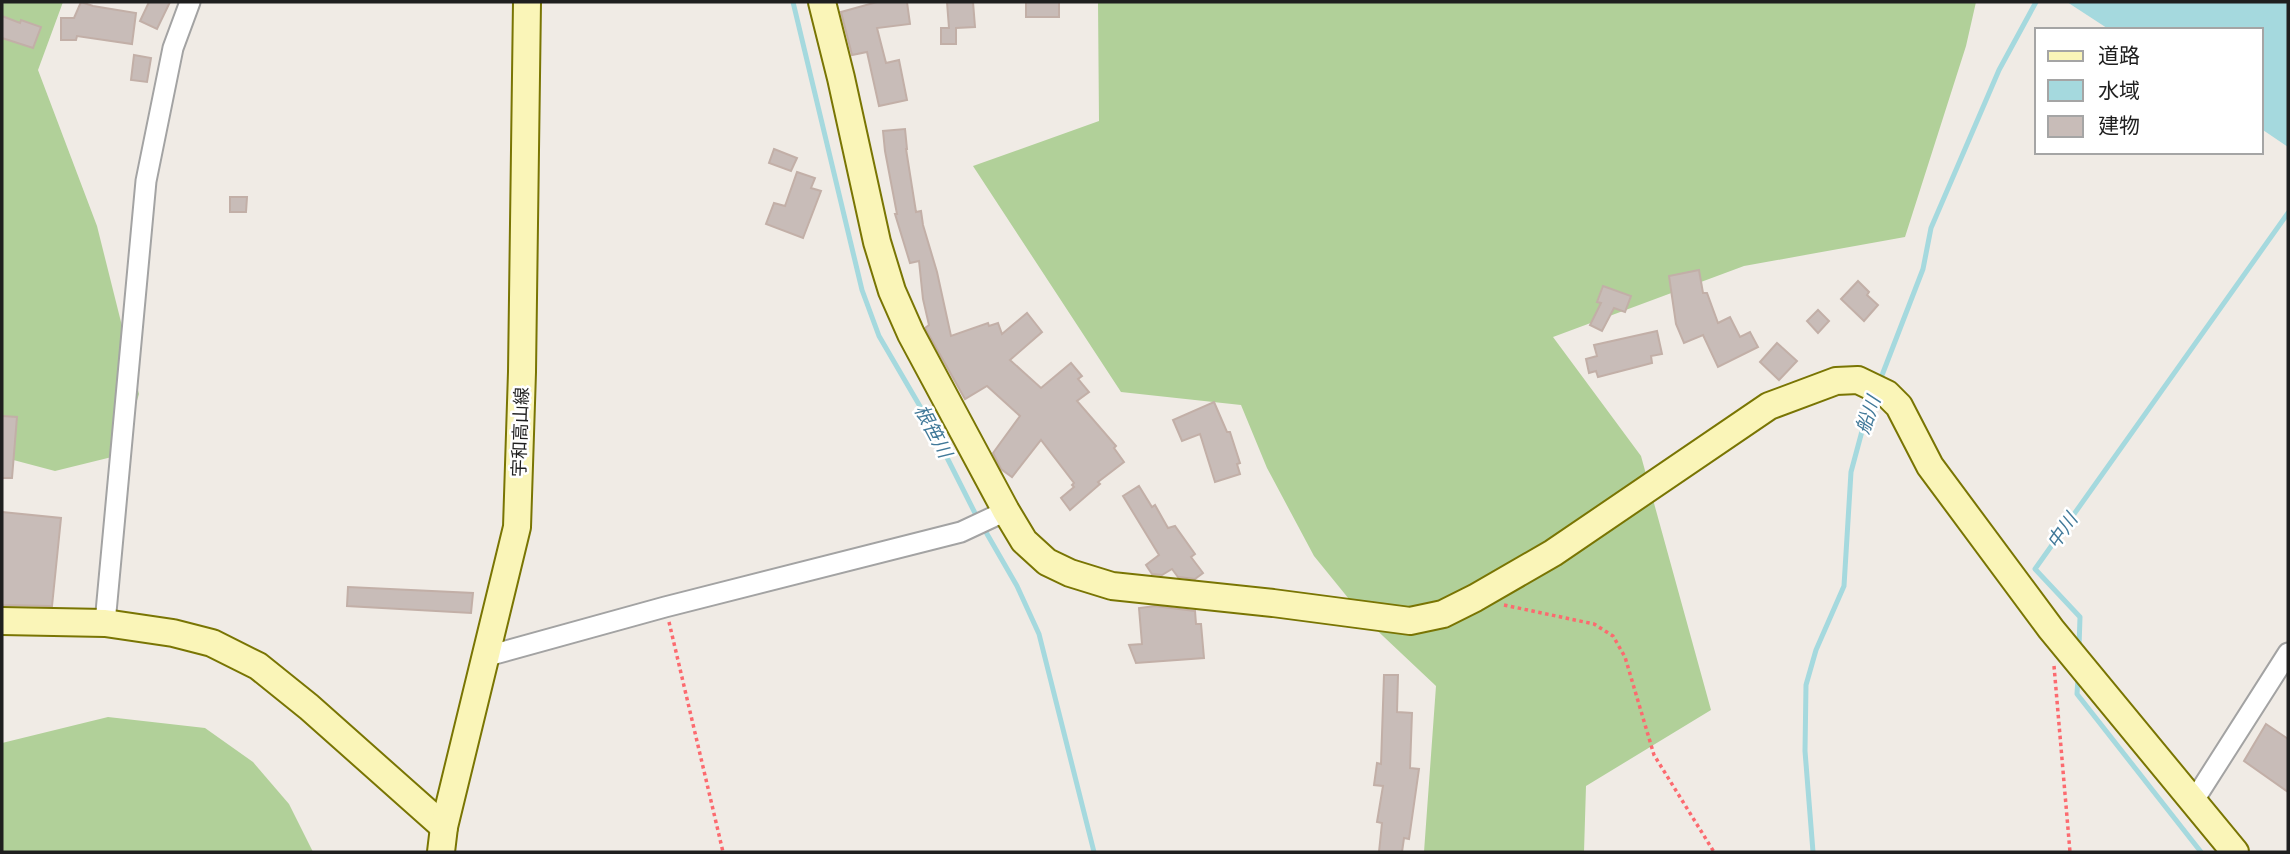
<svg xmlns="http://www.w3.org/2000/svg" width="2290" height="854" font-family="Roboto,'Noto Sans JP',sans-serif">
	<rect width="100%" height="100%" fill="#f0ebe5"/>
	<!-- forest -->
	<g fill="#b1d099">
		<polygon points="2,2 63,2 38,70 97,226 139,394 120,455 55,471 2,457"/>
		<polygon points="1098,2 1976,2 1966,46 1905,237 1744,266 1553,337 1641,456 1711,710 1586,786 1584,852 1424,852 1436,686 1366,620 1314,556 1267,468 1241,405 1121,392 973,166 1099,121"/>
		<polygon points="108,717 205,728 253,762 289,804 313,852 2,852 2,743"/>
	</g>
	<!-- water -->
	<polygon fill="#a5d9de" points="2067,2 2288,2 2288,147 2260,128 2260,30 2110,30"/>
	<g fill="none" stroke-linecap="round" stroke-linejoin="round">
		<!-- stream -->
		<g stroke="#a5d9de" stroke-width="5">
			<polyline points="793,2 862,290 879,336 928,420 978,519"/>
			<polyline points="1879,383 1923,269 1931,228 1999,70 2036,2"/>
			<polyline points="983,527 1017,586 1039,634 1094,852"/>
			<polyline points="2079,647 2080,617 2035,569 2288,213"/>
			<polyline points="2078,678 2077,694 2201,852"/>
			<polyline points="1813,852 1805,751 1806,685 1816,650 1844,586 1851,472 1865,420 1874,395"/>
		</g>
	</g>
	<!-- building -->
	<g fill="#c8bcb8" stroke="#c2afa7" stroke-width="2">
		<polygon points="81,2 93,6 136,13 132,44 77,36 76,40 61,40 61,18 74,18"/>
		<polygon points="149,2 170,2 157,29 140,21"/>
		<polygon points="877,2 907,2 910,24 877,28 886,63 899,60 907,100 879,106 867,52 852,55 841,12"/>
		<polygon points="947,2 973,2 975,27 956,28 956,44 941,44 941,28 949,28"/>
		<rect x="1026" y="2" width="33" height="15"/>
		<polygon points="2,16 20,23 21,20 41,27 33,48 2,38"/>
		<polygon points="134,55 151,58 147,82 131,80"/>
		<polygon points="905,129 907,149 906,149 916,212 921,211 923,225 937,272 951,336 988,323 989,326 998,323 1002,334 1027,313 1042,332 1010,360 1041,388 1071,363 1082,376 1078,379 1089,392 1077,401 1116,446 1114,448 1124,462 1098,482 1100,484 1070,510 1061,498 1074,487 1072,485 1074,483 1041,440 1012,477 1001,469 993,453 1020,416 987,386 965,399 925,328 929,325 923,299 919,261 910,263 895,214 897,214 885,151 883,131"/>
		<polygon points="774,149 797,158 791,171 769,163"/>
		<polygon points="797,172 815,178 811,188 821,191 803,238 766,224 774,203 785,206"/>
		<polygon points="230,197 247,197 246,212 230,212"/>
		<polygon points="1699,270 1703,293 1707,293 1718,323 1730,317 1740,337 1750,332 1758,347 1718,367 1703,335 1684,343 1676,324 1669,276"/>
		<polygon points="1858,281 1869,292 1867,295 1878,305 1864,321 1841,299"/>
		<polygon points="1603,286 1631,296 1625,312 1614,308 1602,331 1590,325 1601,303 1597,302"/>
		<polygon points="1818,310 1829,321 1818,333 1807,321"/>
		<polygon points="1657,331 1662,354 1651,356 1652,363 1598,377 1596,371 1589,373 1586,359 1597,356 1594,345"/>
		<polygon points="1777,343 1797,361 1779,380 1760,362"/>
		<polygon points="1214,402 1227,432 1230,432 1240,463 1237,464 1240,474 1215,482 1200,434 1182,441 1173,420"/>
		<polygon points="2,416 17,417 12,478 2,478"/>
		<polygon points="1139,486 1152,507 1155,505 1168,528 1175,526 1195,554 1191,557 1203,573 1195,579 1178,577 1172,569 1162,575 1152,574 1146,565 1159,555 1123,496"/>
		<polygon points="2,512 61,518 52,606 2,605"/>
		<polygon points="348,587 473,593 471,613 347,606"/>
		<polygon points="1155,606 1195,611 1196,624 1201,624 1204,658 1136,663 1129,645 1142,644 1139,608"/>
		<polygon points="1384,675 1398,675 1397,712 1412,713 1410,768 1419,769 1409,839 1404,838 1402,852 1379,852 1382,823 1377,822 1383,786 1374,785 1377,763 1381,764"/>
		<polygon points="2266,724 2288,739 2288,792 2244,761"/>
	</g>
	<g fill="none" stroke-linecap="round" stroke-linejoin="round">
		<defs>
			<g id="street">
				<polyline points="105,623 146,181 173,48 190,2"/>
				<polyline points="484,657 665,607 961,532 1006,511"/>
				<polyline points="2193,802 2288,653"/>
			</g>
			<g id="secondary">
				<polyline points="822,2 841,78 877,242 892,291 911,334 1006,511 1024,541 1047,562 1070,573 1112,586 1273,603 1410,621 1443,614 1475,598 1553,553 1769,406 1836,381 1858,380 1887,394 1899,406 1930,466 2051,629 2235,852"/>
				<polyline points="2,621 105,623 173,633 212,643 258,666 309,707 444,827"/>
				<polyline points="441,852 444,827 517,527 522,372 527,2"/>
			</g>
		</defs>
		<!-- street casing -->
		<use href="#street" stroke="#a3a3a3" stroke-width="23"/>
		<!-- secondary casing -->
		<use href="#secondary" stroke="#797503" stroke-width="30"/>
		<!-- path -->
		<g stroke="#fc6a6f" stroke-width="3.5" stroke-dasharray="3.5 3.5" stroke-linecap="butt">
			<polyline points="1504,605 1594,624 1613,636 1625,657 1654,755 1714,852"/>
			<polyline points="669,622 723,852"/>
			<polyline points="2054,666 2070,852"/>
		</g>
		<!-- street -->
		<use href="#street" stroke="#fff" stroke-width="19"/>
		<!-- secondary -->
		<use href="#secondary" stroke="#faf5b8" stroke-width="26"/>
	</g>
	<g text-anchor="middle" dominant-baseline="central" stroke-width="5" stroke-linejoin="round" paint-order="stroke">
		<!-- street labels -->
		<g font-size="18" fill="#1f1f1f" stroke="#fff">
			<text transform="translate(520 432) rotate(-88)">宇和高山線</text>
		</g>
		<!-- water labels -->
		<g font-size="19" font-style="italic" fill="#417999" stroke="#fff">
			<text transform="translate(1868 415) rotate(-71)">船川</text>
			<text transform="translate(933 431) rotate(62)">根笹川</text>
			<text transform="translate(2062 531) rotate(-55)">中川</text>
		</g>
	</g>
	<!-- border -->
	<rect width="2290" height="854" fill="none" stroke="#1f1f1f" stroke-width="7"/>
	<!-- legend -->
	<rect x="2035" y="28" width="228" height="126" fill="#ffffff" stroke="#a5a5a5" stroke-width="2"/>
	<rect x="2048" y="51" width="35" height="10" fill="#faf5b8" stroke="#a5a5a5" stroke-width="2"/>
	<text x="2098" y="63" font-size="21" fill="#1f1f1f">道路</text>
	<rect x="2048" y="80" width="35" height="21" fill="#a5d9de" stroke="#a5a5a5" stroke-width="2"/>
	<text x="2098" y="98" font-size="21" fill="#1f1f1f">水域</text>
	<rect x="2048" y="116" width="35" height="21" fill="#c8bcb8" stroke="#a5a5a5" stroke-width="2"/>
	<text x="2098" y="133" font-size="21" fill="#1f1f1f">建物</text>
</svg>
